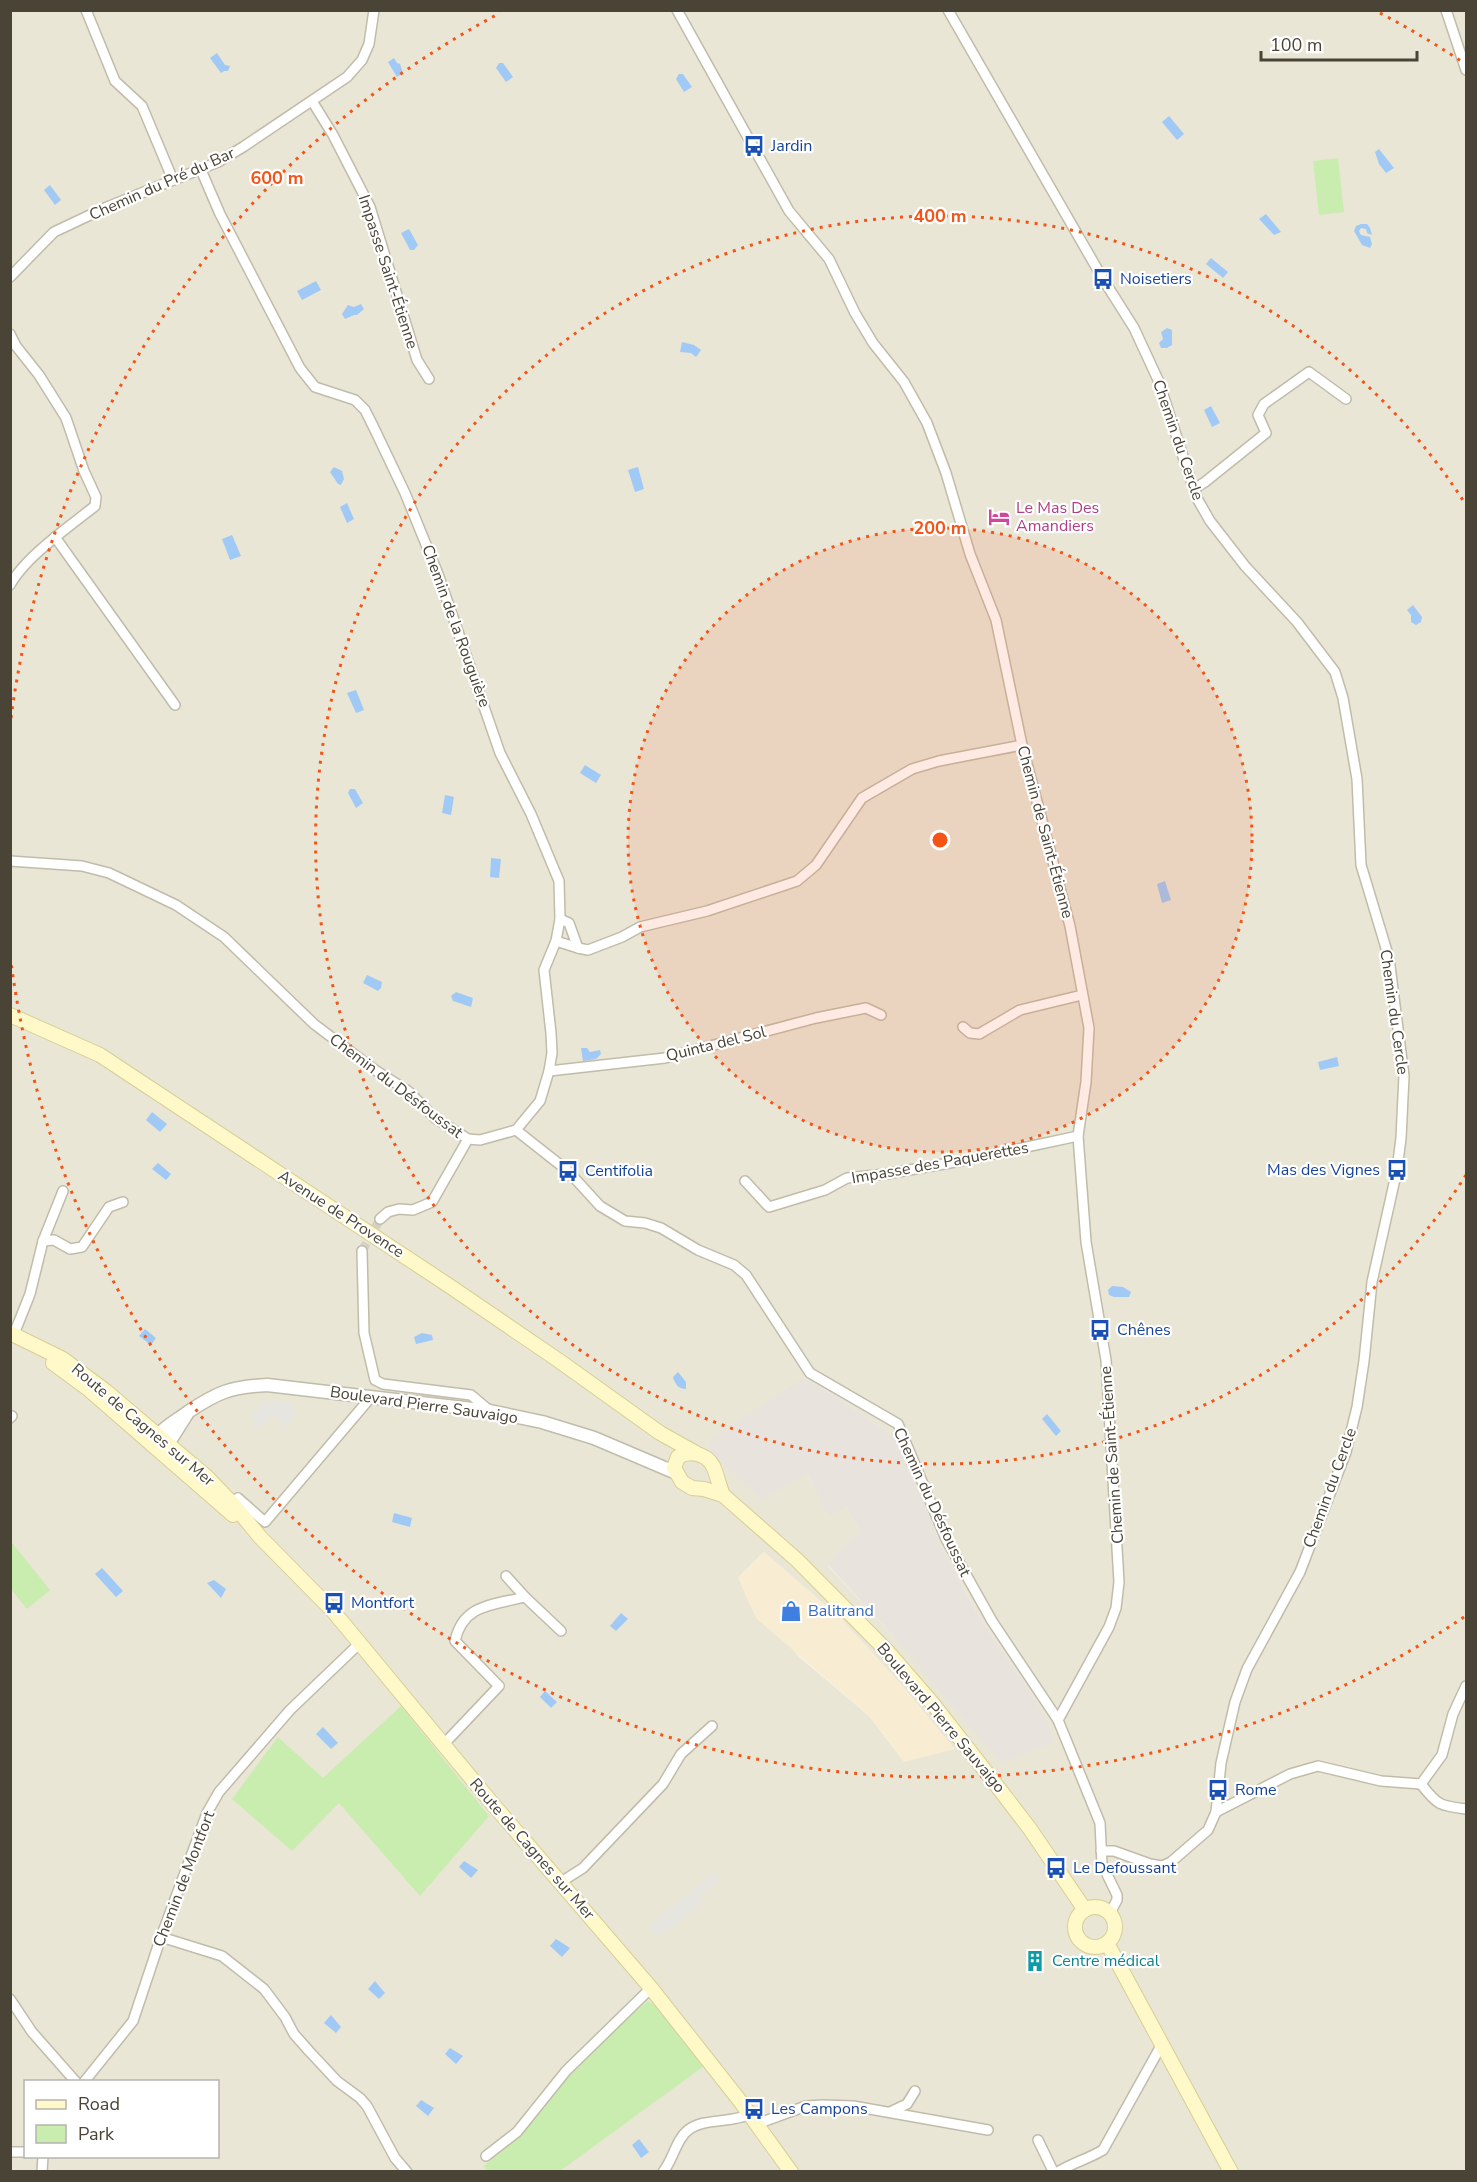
<svg xmlns="http://www.w3.org/2000/svg" width="1477" height="2182" font-family="'Nunito Sans',sans-serif">
	<rect width="100%" height="100%" fill="#f5f3e8"/>
	<!-- residential -->
	<path fill="#e9e6d6" fill-rule="evenodd" d="M11,11H1466V2171L1217,2172L1215,2170L1211,2172H11ZM804,1378L841,1399L899,1441L944,1552L975,1610L1037,1701L1055,1741L893,1636L828,1566L860,1531L846,1507L828,1515L807,1473ZM764,1552L904,1762L869,1716L798,1656L738,1578ZM26,2082H218V2156H26Z"/>
	<!-- commercial -->
	<polygon fill="#f8edd3" points="764,1552 840,1617 902,1685 955,1749 904,1762 869,1716 756,1618 738,1578"/>
	<!-- industrial -->
	<polygon fill="#e8e4dd" points="804,1378 841,1399 899,1441 944,1552 975,1610 1037,1701 1056,1741 1001,1763 893,1636 828,1565 860,1531 846,1507 828,1516 807,1473 762,1500 709,1452 711,1438"/>
	<!-- green -->
	<g fill="#c9ecaf">
		<polygon points="1338,158 1344,212 1319,215 1313,161"/>
		<polygon points="12,1543 50,1590 27,1609 11,1589"/>
		<polygon points="401,1706 489,1816 420,1896 339,1803 292,1851 232,1799 278,1737 323,1778"/>
		<polygon points="648,2001 656,2006 704,2066 560,2171 487,2171 484,2166 521,2135 557,2087 598,2043"/>
	</g>
	<!-- parking -->
	<g fill="#e6e5e0">
		<polygon points="264,1401 291,1402 293,1411 297,1414 285,1427 273,1415 254,1432 251,1428 255,1424 252,1413"/>
		<polygon points="715,1872 720,1879 698,1897 702,1903 659,1938 649,1926"/>
	</g>
	<!-- water -->
	<g fill="#a1c9f5">
		<polygon points="217,53 225,65 230,66 228,71 224,71 221,73 210,58"/>
		<polygon points="394,58 397,63 400,64 403,73 397,77 388,62"/>
		<polygon points="499,63 503,63 513,77 506,82 496,68"/>
		<polygon points="679,74 683,74 692,87 684,92 676,79"/>
		<polygon points="1169,116 1184,134 1177,140 1162,122"/>
		<polygon points="1379,149 1394,168 1386,173 1379,164 1375,152"/>
		<polygon points="50,185 61,200 55,205 44,190"/>
		<polygon points="1266,214 1281,232 1274,235 1259,219"/>
		<polygon points="1361,224 1367,224 1370,228 1372,235 1367,233 1366,229 1361,228 1359,231 1361,235 1370,237 1372,244 1370,248 1362,245 1354,231 1356,226"/>
		<polygon points="409,229 418,245 414,250 410,250 401,233"/>
		<polygon points="1211,258 1228,272 1223,278 1206,264"/>
		<polygon points="316,281 321,290 302,300 297,291"/>
		<polygon points="361,304 364,309 357,315 354,315 345,319 342,314 348,305 354,307"/>
		<polygon points="1167,328 1172,330 1172,345 1167,348 1161,348 1159,343 1163,339 1161,332"/>
		<polygon points="682,342 694,345 701,350 696,357 691,353 680,352"/>
		<polygon points="1211,406 1220,423 1212,427 1204,410"/>
		<polygon points="334,467 342,471 344,479 341,485 338,484 330,472"/>
		<polygon points="638,467 644,489 635,492 628,470"/>
		<polygon points="347,503 354,519 347,523 340,507"/>
		<polygon points="232,535 241,556 230,560 222,539"/>
		<polygon points="1413,605 1422,617 1421,622 1416,625 1411,622 1411,615 1407,610"/>
		<polygon points="356,690 364,710 356,713 347,693"/>
		<polygon points="585,765 601,775 596,783 580,773"/>
		<polygon points="350,789 355,789 363,803 356,808 348,793"/>
		<polygon points="445,795 454,797 451,815 442,813"/>
		<polygon points="491,858 501,859 499,878 490,877"/>
		<polygon points="1165,881 1171,900 1162,903 1157,884"/>
		<polygon points="367,975 382,982 381,988 378,991 363,983"/>
		<polygon points="456,992 473,998 471,1007 453,1001 451,996"/>
		<polygon points="581,1048 587,1048 590,1052 600,1050 601,1054 596,1059 583,1061"/>
		<polygon points="1337,1057 1339,1066 1320,1070 1318,1062"/>
		<polygon points="152,1112 167,1124 160,1132 146,1120"/>
		<polygon points="158,1163 171,1174 166,1180 152,1169"/>
		<polygon points="1112,1286 1123,1287 1131,1292 1129,1297 1114,1297 1109,1295 1108,1290"/>
		<polygon points="145,1329 156,1338 151,1345 139,1336"/>
		<polygon points="422,1333 432,1335 433,1340 416,1344 414,1337"/>
		<path d="M678,1372L686,1382V1389C678,1389 675,1384 673,1377Z"/>
		<polygon points="1047,1414 1061,1431 1056,1436 1042,1419"/>
		<polygon points="394,1513 412,1518 410,1527 392,1522"/>
		<polygon points="102,1568 123,1591 116,1597 95,1574"/>
		<polygon points="214,1580 226,1589 221,1598 207,1583"/>
		<polygon points="621,1613 628,1619 616,1631 610,1626"/>
		<polygon points="545,1691 557,1702 551,1708 540,1697"/>
		<polygon points="323,1727 338,1743 331,1749 316,1734"/>
		<polygon points="464,1861 478,1870 471,1878 459,1867"/>
		<polygon points="556,1939 570,1948 562,1957 550,1946"/>
		<polygon points="375,1981 385,1993 379,1999 368,1989"/>
		<polygon points="331,2015 341,2027 336,2033 324,2023"/>
		<polygon points="450,2048 463,2056 456,2064 445,2054"/>
		<polygon points="421,2100 434,2108 428,2116 416,2106"/>
		<polygon points="639,2139 649,2152 641,2158 632,2145"/>
	</g>
	<g fill="none" stroke-linecap="round" stroke-linejoin="round">
		<!-- minor-tunnel -->
		<polyline stroke="#d3d0c4" stroke-width="9" stroke-dasharray="9 4.5" stroke-linecap="butt" points="362,1251 380,1219"/>
		<defs>
			<g id="minor">
				<polyline points="86,10 115,81 142,106 173,180"/>
				<polyline points="677,10 789,211 829,259 855,313 873,343 904,382 927,423 946,473 970,554 996,620 1022,745 1070,926 1089,1028 1086,1082 1078,1136 1086,1242 1106,1360 1119,1582 1116,1608 1109,1627 1058,1720"/>
				<polyline points="948,10 1103,279 1134,328 1159,382 1189,475 1198,500 1210,521 1245,566 1297,622 1335,672 1343,698 1357,779 1361,865 1389,958 1404,1076 1401,1138 1397,1170 1372,1282 1364,1361 1357,1407 1346,1452 1300,1572 1247,1669 1235,1702 1221,1763 1216,1812 1208,1830 1171,1862 1162,1866 1150,1864 1114,1851 1101,1851"/>
				<polyline points="1446,10 1466,70"/>
				<polyline points="312,101 333,135 370,207 417,360 429,379"/>
				<polyline points="201,170 220,214 300,368 315,387 355,400 365,410 374,428 405,493 438,574 500,753 531,814 559,881 560,919 556,941 544,970 551,1033 552,1053 549,1071 540,1101 516,1130"/>
				<polyline points="10,277 54,232 107,207 218,162 243,147 347,77 362,60 369,44 374,10"/>
				<path d="M10,334L16,346L39,375L66,418L84,471L96,497L95,506C70,526 25,557 10,585"/>
				<polyline points="1194,489 1205,482 1266,433 1258,415 1264,404 1309,372 1346,399"/>
				<polyline points="55,537 175,705"/>
				<polyline points="10,861 82,866 109,873 176,905 224,937 314,1024 375,1070 408,1091 435,1118 468,1139 480,1140 516,1130 568,1171 600,1206 625,1221 645,1223 661,1228 698,1250 734,1265 746,1275 810,1373 898,1424 946,1539 992,1621 1058,1720 1100,1823 1102,1864 1117,1895 1117,1900 1110,1913"/>
				<polyline points="556,941 578,948 569,923 560,919"/>
				<polyline points="578,948 588,950 622,937 640,927 707,911 797,881 816,865 862,798 912,769 939,761 1022,745"/>
				<polyline points="963,1027 970,1033 979,1034 1020,1010 1082,995"/>
				<polyline points="549,1071 665,1058 816,1018 866,1008 881,1015"/>
				<polyline points="745,1181 769,1207 825,1190 847,1178 886,1174 961,1161 1078,1136"/>
				<polyline points="380,1219 388,1212 399,1209 413,1210 432,1202 468,1139"/>
				<polyline points="43,1241 54,1240 70,1249 82,1247 109,1207 123,1202"/>
				<polyline points="362,1251 364,1333 375,1380 383,1384 471,1395 490,1411"/>
				<polyline points="14,1334 30,1294 43,1241 63,1191"/>
				<polyline points="10,1418 12,1416"/>
				<polyline points="230,1505 238,1498 265,1522 371,1397"/>
				<polyline points="506,1576 525,1597"/>
				<path d="M443,1745L499,1686L455,1641C463,1604 493,1605 525,1597L561,1631"/>
				<path d="M1421,1784C1437,1805 1440,1806 1466,1809"/>
				<polyline points="1216,1812 1290,1774 1318,1766 1381,1781 1421,1784 1442,1755 1453,1714 1466,1686"/>
				<polyline points="561,1882 583,1868 663,1784 681,1754 712,1726"/>
				<polyline points="161,1937 222,1956 264,1989 285,2017 294,2034 309,2051 337,2081 360,2098 367,2106 395,2158 407,2172"/>
				<polyline points="10,1999 32,2032 76,2082"/>
				<polyline points="84,2082 133,2021 161,1937 207,1813 219,1792 290,1710 361,1642"/>
				<polyline points="890,2112 907,2104 915,2091"/>
				<polyline points="757,2124 806,2106 823,2105 853,2106 988,2130"/>
				<polyline points="1038,2140 1053,2171 1057,2172"/>
				<polyline points="10,2152 26,2152"/>
				<polyline points="486,2156 517,2132 566,2071 651,1988"/>
				<polyline points="42,2172 43,2156"/>
				<path d="M663,2172C673,2160 676,2140 687,2131C703,2117 731,2124 750,2114"/>
				<path d="M1058,2172C1072,2163 1088,2159 1103,2150L1162,2044"/>
			</g>
			<g id="tertiary">
				<path d="M158,1435C167,1425 177,1420 188,1412C218,1392 230,1387 267,1385L490,1411L542,1422L594,1438L674,1472"/>
				<polyline points="159,1442 168,1444 187,1414"/>
			</g>
			<g id="secondary">
				<polyline points="10,1015 100,1055 448,1285 558,1360 660,1433 696,1453"/>
				<polyline points="10,1333 63,1359 107,1392 168,1444 206,1476 232,1503 260,1537 333,1611 491,1802 651,1988 740,2101 791,2172"/>
				<polyline points="53,1363 87,1388 233,1515"/>
				<path d="M723,1495C719,1486 717,1474 713,1466C706,1453 689,1450 678,1457L674,1468L682,1482L692,1488L704,1489L723,1495L797,1560L888,1652L933,1704L997,1786L1030,1829L1085,1910"/>
				<circle cx="1095" cy="1927" r="20"/>
				<polyline points="1107,1943 1231,2172"/>
			</g>
		</defs>
		<!-- minor casing -->
		<use href="#minor" stroke="#c1bcaa" stroke-width="12"/>
		<!-- tertiary casing -->
		<use href="#tertiary" stroke="#c1bcaa" stroke-width="15"/>
		<!-- secondary casing -->
		<use href="#secondary" stroke="#d8ce95" stroke-width="16"/>
		<!-- minor -->
		<use href="#minor" stroke="#fff" stroke-width="9"/>
		<!-- tertiary -->
		<use href="#tertiary" stroke="#fff" stroke-width="12"/>
		<!-- secondary -->
		<use href="#secondary" stroke="#fff8c8" stroke-width="14"/>
	</g>
	<!-- distance rings -->
	<circle cx="940" cy="840" r="312" fill="#f65417" fill-opacity=".12"/>
	<g fill="none" stroke="#f65417" stroke-width="3" stroke-dasharray="3 6">
		<circle cx="940" cy="840" r="312"/>
		<path d="M1466 1175A624 624 0 1 1 1466 505"/>
		<path d="M1464 1617A937 937 0 0 1 11 962M11 718A937 937 0 0 1 500 13M1380 13A937 937 0 0 1 1464 63"/>
	</g>
	<!-- icons -->
	<defs>
		<symbol id="bus-bare" viewBox="-9 -9 18 18"><path d="M-5-6H5V4H4V6H2V4H-2V6H-4V4H-5ZM-3.5-4V0h7V-4ZM-3.5 1.2v1.5H-2V1.2ZM2 1.2v1.5H3.5V1.2Z" fill="#1a4fb4" stroke="#fff" stroke-width="2.5" paint-order="stroke"/></symbol>
		<symbol id="hotel-bare" viewBox="-9 -9 18 18"><path d="M-6-4.5h1.5V1H6V5H4.5V3h-9V5H-6ZM-4 0a1.8 1.8 0 1 1 3.6 0ZM.5 0V-2.5h3Q6-2.5 6 0Z" fill="#d1479c" stroke="#fff" stroke-width="2.5" paint-order="stroke"/></symbol>
		<symbol id="shop-bare" viewBox="-9 -9 18 18"><path d="M-5-2.5h2.3a2.7 3.5 0 0 1 5.4 0H5L5.5 6h-11ZM-1.5-2.5h3a1.5 2.3 0 0 0-3 0Z" fill="#3f7fe0" stroke="#fff" stroke-width="2.5" paint-order="stroke"/></symbol>
		<symbol id="building-bare" viewBox="-9 -9 18 18"><path d="M-4-6H4V6H1V3H-1V6H-4ZM-2.5-4.3h1.7v1.8h-1.7ZM.8-4.3h1.7v1.8H.8ZM-2.5-1h1.7V.8h-1.7ZM.8-1h1.7V.8H.8Z" fill="#0f9aa8" stroke="#fff" stroke-width="2.5" paint-order="stroke"/></symbol>
	</defs>
	<g fill-rule="evenodd">
		<use href="#bus-bare" x="739" y="131" width="30" height="30"/>
		<use href="#bus-bare" x="1088" y="264" width="30" height="30"/>
		<use href="#hotel-bare" x="984" y="502" width="30" height="30"/>
		<use href="#bus-bare" x="1382" y="1155" width="30" height="30"/>
		<use href="#bus-bare" x="553" y="1156" width="30" height="30"/>
		<use href="#bus-bare" x="1085" y="1315" width="30" height="30"/>
		<use href="#bus-bare" x="319" y="1588" width="30" height="30"/>
		<use href="#shop-bare" x="776" y="1596" width="30" height="30"/>
		<use href="#bus-bare" x="1203" y="1775" width="30" height="30"/>
		<use href="#bus-bare" x="1041" y="1853" width="30" height="30"/>
		<use href="#building-bare" x="1020" y="1946" width="30" height="30"/>
		<use href="#bus-bare" x="739" y="2094" width="30" height="30"/>
	</g>
	<g text-anchor="middle" dominant-baseline="central" stroke-width="4.5" stroke-linejoin="round" paint-order="stroke">
		<!-- transit labels -->
		<g font-size="16" fill="#164399" stroke="#fff" text-anchor="start">
			<text x="771" y="146">Jardin</text>
			<text x="1120" y="279">Noisetiers</text>
			<text x="1380" y="1170" text-anchor="end">Mas des Vignes</text>
			<text x="585" y="1171">Centifolia</text>
			<text x="1117" y="1330">Chênes</text>
			<text x="351" y="1603">Montfort</text>
			<text x="1235" y="1790">Rome</text>
			<text x="1073" y="1868">Le Defoussant</text>
			<text x="771" y="2109">Les Campons</text>
		</g>
		<!-- street labels -->
		<g font-size="16" fill="#494436" stroke="#fff">
			<text transform="translate(162 184) rotate(-24)">Chemin du Pré du Bar</text>
			<text transform="translate(388 272) rotate(72)">Impasse Saint-Étienne</text>
			<text transform="translate(1178 440) rotate(71)">Chemin du Cercle</text>
			<text transform="translate(456 626) rotate(70)">Chemin de la Rouguière</text>
			<text transform="translate(1045 832) rotate(75)">Chemin de Saint-Étienne</text>
			<text transform="translate(1394 1012) rotate(82)">Chemin du Cercle</text>
			<text transform="translate(716 1044) rotate(-14)">Quinta del Sol</text>
			<text transform="translate(396 1086) rotate(37)">Chemin du Désfoussat</text>
			<text transform="translate(940 1163) rotate(-10)">Impasse des Paquerettes</text>
			<text transform="translate(341 1214) rotate(33)">Avenue de Provence</text>
			<text transform="translate(424 1405) rotate(8)">Boulevard Pierre Sauvaigo</text>
			<text transform="translate(143 1425) rotate(40)">Route de Cagnes sur Mer</text>
			<text transform="translate(1112 1455) rotate(-94)">Chemin de Saint-Étienne</text>
			<text transform="translate(1330 1488) rotate(-70)">Chemin du Cercle</text>
			<text transform="translate(932 1502) rotate(65)">Chemin du Désfoussat</text>
			<text transform="translate(941 1718) rotate(50)">Boulevard Pierre Sauvaigo</text>
			<text transform="translate(532 1849) rotate(49)">Route de Cagnes sur Mer</text>
			<text transform="translate(184 1879) rotate(-69)">Chemin de Montfort</text>
		</g>
		<!-- hotel labels -->
		<g font-size="16" fill="#b23c85" stroke="#fff" text-anchor="start">
			<text x="1016" y="508">Le Mas Des<tspan x="1016" dy="18">Amandiers</tspan></text>
		</g>
		<!-- shop labels -->
		<g font-size="16" fill="#366cbe" stroke="#fff" text-anchor="start">
			<text x="808" y="1611">Balitrand</text>
		</g>
		<!-- culture labels -->
		<g font-size="16" fill="#0d838f" stroke="#fff" text-anchor="start">
			<text x="1052" y="1961">Centre médical</text>
		</g>
	</g>
	<circle cx="940" cy="840" r="9" fill="#f65417" stroke="#fff" stroke-width="3"/>
	<g font-size="18" text-anchor="middle" font-weight="bold" fill="#f65417" stroke="#fff" stroke-width="4.5" stroke-linejoin="round" paint-order="stroke">
		<text x="277" y="184">600 m</text>
		<text x="940" y="222">400 m</text>
		<text x="940" y="534">200 m</text>
	</g>
	<!-- border -->
	<rect width="1477" height="2182" fill="none" stroke="#494436" stroke-width="24"/>
	<!-- legend -->
	<rect x="24" y="2080" width="195" height="78" fill="#ffffff" stroke="#b6b4af" stroke-width="1.5"/>
	<rect x="36" y="2100" width="30" height="9" fill="#fff8c8" stroke="#b6b4af" stroke-width="1.5"/>
	<text x="78" y="2110" font-size="18" fill="#494436">Road</text>
	<rect x="36" y="2125" width="30" height="18" fill="#c9ecaf" stroke="#b6b4af" stroke-width="1.5"/>
	<text x="78" y="2140" font-size="18" fill="#494436">Park</text>
	<!-- scale -->
	<path d="M1261 51v9h156v-9" fill="none" stroke="#494436" stroke-width="3"/>
	<text x="1270" y="51" font-size="18" fill="#494436" stroke="#ffffff" stroke-width="4.5" paint-order="stroke">100 m</text>
</svg>
